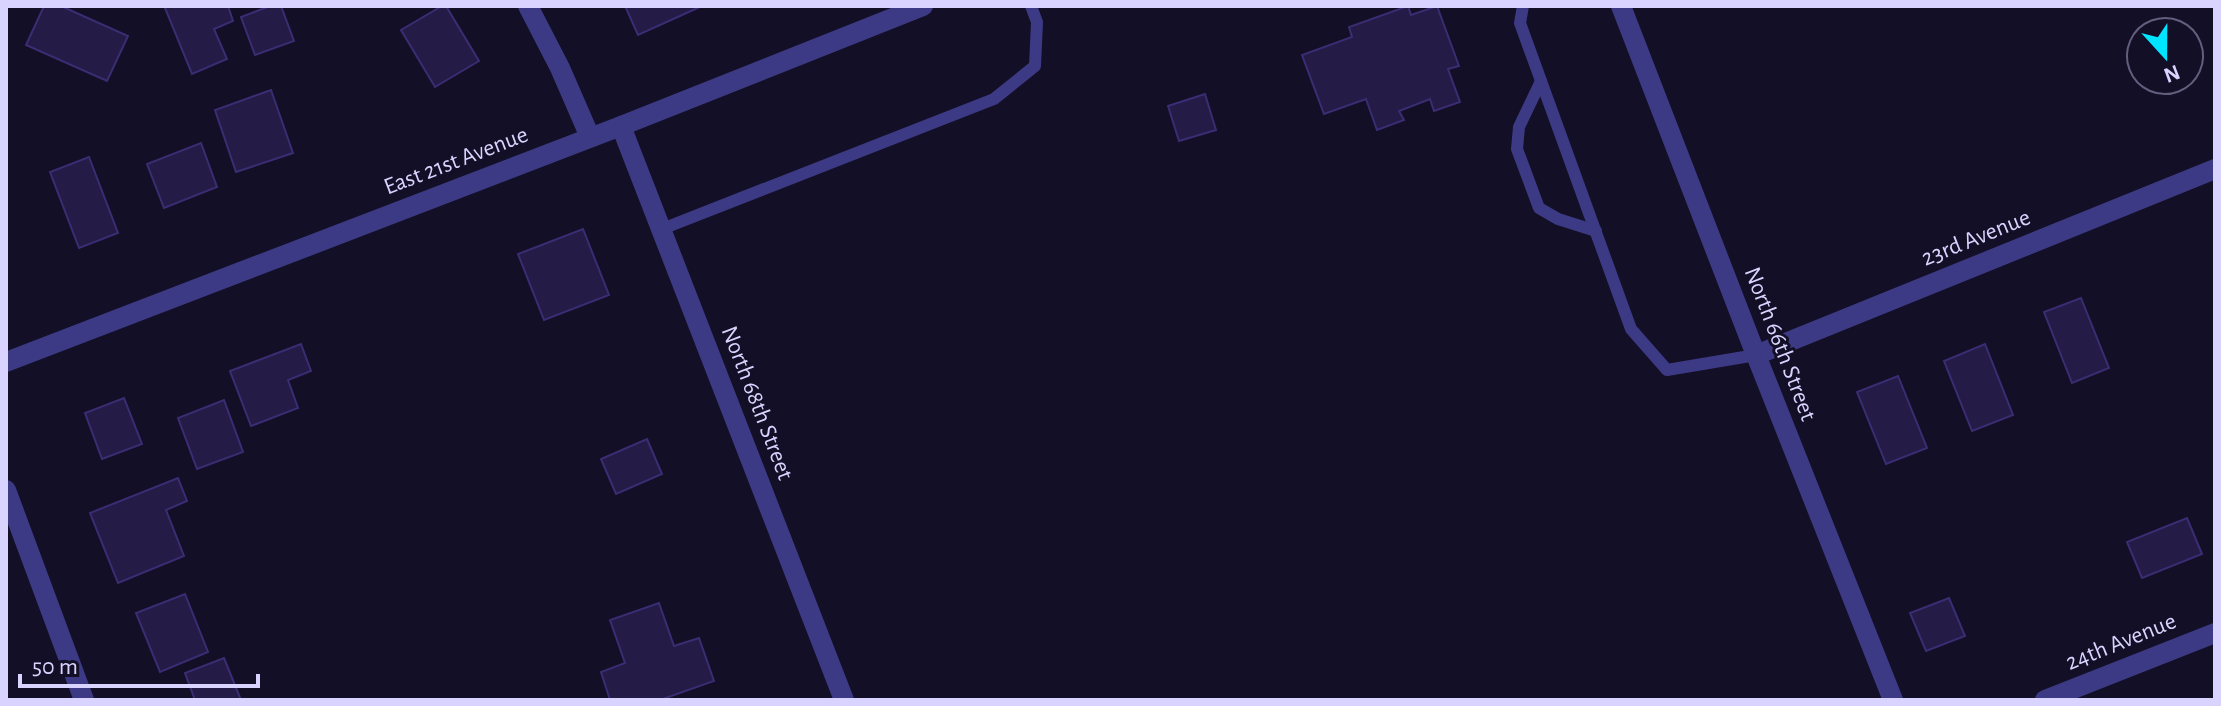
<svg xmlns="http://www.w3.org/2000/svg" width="2221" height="706" font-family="'Alegreya Sans',sans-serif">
	<rect width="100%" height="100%" fill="#130f26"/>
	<!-- building -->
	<g fill="#241b47" stroke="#3b2d73" stroke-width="2">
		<polygon points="44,6 61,6 128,36 107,81 26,45"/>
		<polygon points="169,6 228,6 233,21 214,29 227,59 192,74 165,8"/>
		<polygon points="270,6 281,6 294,41 255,55 241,17"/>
		<polygon points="442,6 446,6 479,61 435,87 401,30"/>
		<polygon points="625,6 702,6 638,35"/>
		<polygon points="1408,6 1411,15 1437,6 1459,66 1448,69 1460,102 1434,111 1430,99 1399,111 1404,120 1377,130 1366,99 1324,114 1302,55 1352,37 1349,27"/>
		<polygon points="271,90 293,153 236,172 215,110"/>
		<polygon points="1205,94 1216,130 1179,141 1168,106"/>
		<polygon points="201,143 217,187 164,208 147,164"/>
		<polygon points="89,157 118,233 79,248 50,172"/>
		<polygon points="583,229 609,295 544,320 518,254"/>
		<polygon points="2081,298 2109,368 2072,383 2044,312"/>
		<polygon points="301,344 311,371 288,380 298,408 251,426 230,371"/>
		<polygon points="1985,344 2013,415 1972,431 1944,361"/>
		<polygon points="1898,376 1927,448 1886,464 1857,392"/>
		<polygon points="124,398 142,444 102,459 85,413"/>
		<polygon points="224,400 243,452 197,469 178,418"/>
		<polygon points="647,439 662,474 616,494 601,459"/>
		<polygon points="178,478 187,501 166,510 184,556 118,583 90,513"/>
		<polygon points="2187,518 2202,554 2142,578 2127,542"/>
		<polygon points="185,594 208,652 160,672 136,613"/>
		<polygon points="1949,598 1965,636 1926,651 1910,613"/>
		<polygon points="659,603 674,646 699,638 714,681 660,700 610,700 601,672 625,663 610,620"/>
		<polygon points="224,658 241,700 195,700 185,673"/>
	</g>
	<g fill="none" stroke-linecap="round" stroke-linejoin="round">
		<!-- lane -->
		<g stroke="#3d3a85" stroke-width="12">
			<polyline points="1523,6 1520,23 1631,329 1667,370 1756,355"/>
			<polyline points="1541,81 1519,127 1517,149 1539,208 1558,219 1596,231"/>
			<polyline points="662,229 994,99 1035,66 1037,22 1031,6"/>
		</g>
		<!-- street -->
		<g stroke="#3d3a85" stroke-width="20">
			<polyline points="528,6 560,68 590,137"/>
			<polyline points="1621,6 1756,355 1893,700"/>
			<polyline points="621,126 844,700"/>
			<polyline points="1756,355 2215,169"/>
			<polyline points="6,362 621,126 923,6"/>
			<polyline points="6,490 84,700"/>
			<polyline points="2045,700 2215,633"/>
		</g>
	</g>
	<g text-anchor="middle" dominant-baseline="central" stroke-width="6" stroke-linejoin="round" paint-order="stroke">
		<!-- street labels -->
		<g font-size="24" fill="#d9d4ff" stroke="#130f26">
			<text transform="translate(456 161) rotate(-21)">East 21st Avenue</text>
			<text transform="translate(1976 238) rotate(-22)">23rd Avenue</text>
			<text transform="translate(1780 344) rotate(69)">North 66th Street</text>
			<text transform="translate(757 403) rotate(69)">North 68th Street</text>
			<text transform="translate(2121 642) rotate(-22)">24th Avenue</text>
		</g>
	</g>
	<!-- border -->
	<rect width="2221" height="706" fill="none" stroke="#d9d4ff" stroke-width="16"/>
	<!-- north arrow -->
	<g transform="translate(2165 56) rotate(159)"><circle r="38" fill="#130f26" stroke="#625e7d" stroke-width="2"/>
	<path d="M0-6L14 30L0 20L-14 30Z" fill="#00e5ff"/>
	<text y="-12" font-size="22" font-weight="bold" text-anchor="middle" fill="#d9d4ff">N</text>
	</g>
	<!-- scale -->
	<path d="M20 674v12h238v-12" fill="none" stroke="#d9d4ff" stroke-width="4"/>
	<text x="32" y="674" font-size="24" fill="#d9d4ff" stroke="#130f26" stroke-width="6" paint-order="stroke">50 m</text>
</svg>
